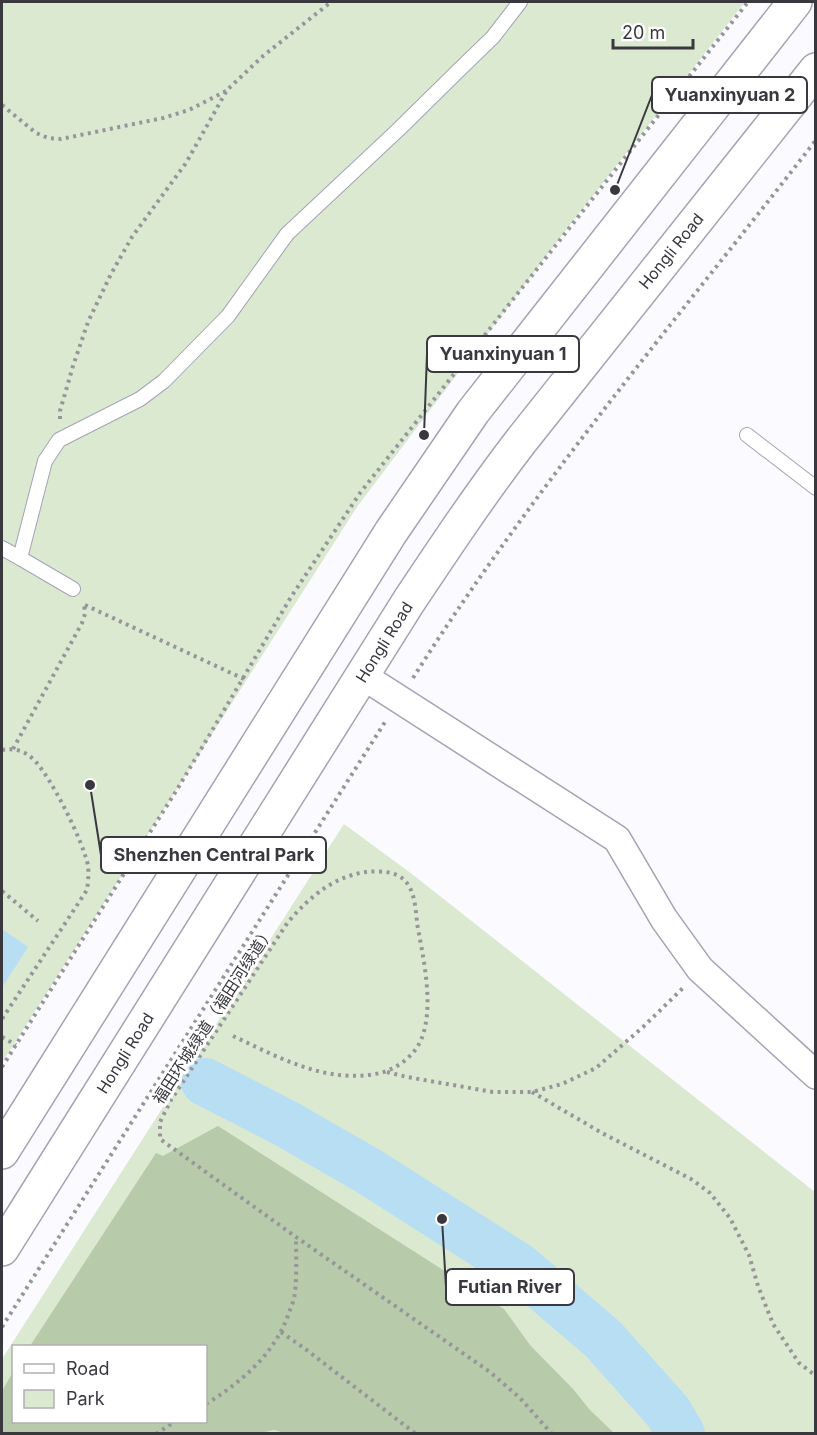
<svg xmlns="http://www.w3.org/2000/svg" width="817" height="1435" font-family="Inter,'Noto Sans SC',sans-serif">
	<rect width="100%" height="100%" fill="#fbfbff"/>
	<!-- green -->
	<g fill="#dbe9d1" fill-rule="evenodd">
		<polygon points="2,2 745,2 566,230 357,507 2,1063"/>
		<path d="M344,824L412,874L815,1192V1433H2V1359ZM14,1346H206V1422H14Z"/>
	</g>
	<!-- forest -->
	<polygon fill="#b7caa9" points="218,1126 504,1309 530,1345 573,1389 590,1410 614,1433 289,1434 274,1430 255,1434 2,1433 2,1391 13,1372 14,1422 206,1422 206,1346 30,1346 156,1153 163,1156"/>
	<!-- water -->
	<polygon fill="#b7def3" points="2,929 28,947 3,986 2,985"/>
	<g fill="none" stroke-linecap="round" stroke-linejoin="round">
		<!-- river -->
		<polyline stroke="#b7def3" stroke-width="48" points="205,1082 285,1123 370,1172 519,1267 603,1339 668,1412 681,1434"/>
		<defs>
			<g id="service">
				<polyline points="747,435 816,488"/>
				<polyline points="2,548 20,558 73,589"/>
				<polyline points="20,558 45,461 59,440 140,399 164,381 228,316 287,234 398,130 459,70 493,37 520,2"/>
			</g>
			<polyline id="minor" points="363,676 617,839 664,919 700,969 816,1075"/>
			<g id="primary">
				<polyline points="2,1152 391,532 473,412 795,2"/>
				<path d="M2,1249L409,601C445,547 481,493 521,441L816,70"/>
			</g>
		</defs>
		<!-- service casing -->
		<use href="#service" stroke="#a5a3b3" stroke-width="16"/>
		<!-- minor casing -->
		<use href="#minor" stroke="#a5a3b3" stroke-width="30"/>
		<!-- primary casing -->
		<use href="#primary" stroke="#a5a3b3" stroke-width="36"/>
		<!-- path -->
		<g stroke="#96959b" stroke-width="4" stroke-dasharray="3 4.5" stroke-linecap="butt">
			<polyline points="2,105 36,133 48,138 61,139 163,118 189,110 226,91"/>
			<polyline points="60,419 60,411 73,366 88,322 111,274 132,237 186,163 227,90 263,56 331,2"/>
			<polyline points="85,605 244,679"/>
			<path d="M413,678C533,488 679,317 816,140"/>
			<polyline points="13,749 82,623 85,614 84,603"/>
			<path d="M2,750C13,748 23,750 32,758C50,774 84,843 88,866C89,874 88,882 87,890L2,1019"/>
			<polyline points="2,891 38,921"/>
			<path d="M233,1036C278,1057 324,1083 375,1074C394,1071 413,1058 421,1040C435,1007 423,957 417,923C416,911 415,898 410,888C407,882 403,878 397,875C388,871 376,871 366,872C332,877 310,897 288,922L171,1100L160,1122V1139L296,1237L490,1372L520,1398L552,1434"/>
			<polyline points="2,1037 16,1045"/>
			<polyline points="2,1067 178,788 291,597 360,493 748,2"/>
			<polyline points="387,1072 407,1077 493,1092 532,1092 562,1084 596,1068 643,1027 683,988"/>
			<polyline points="532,1092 602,1133 691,1179 710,1193 730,1218 749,1255 758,1286 773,1324 799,1363 816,1376"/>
			<polyline points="2,1327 385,722"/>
			<polyline points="281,1332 304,1348 416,1434"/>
			<path d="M206,1404C243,1381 276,1353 290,1310C292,1305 294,1299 295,1293C297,1275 296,1255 296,1237"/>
			<polyline points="156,1434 174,1422"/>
		</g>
		<!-- service -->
		<use href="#service" stroke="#fff" stroke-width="14"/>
		<!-- minor -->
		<use href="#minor" stroke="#fff" stroke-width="27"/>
		<!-- primary -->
		<use href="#primary" stroke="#fff" stroke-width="33"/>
	</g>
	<g text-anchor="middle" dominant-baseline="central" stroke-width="6" stroke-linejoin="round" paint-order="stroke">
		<!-- street labels -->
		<g font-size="16" fill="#39383f" stroke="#fff">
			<text transform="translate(671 251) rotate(-51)">Hongli Road</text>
			<text transform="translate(384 642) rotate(-58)">Hongli Road</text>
			<text transform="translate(213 1015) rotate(-57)">福田环城绿道（福田河绿道）</text>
			<text transform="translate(125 1053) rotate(-58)">Hongli Road</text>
		</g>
	</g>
	<!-- callouts -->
	<path fill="none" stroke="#39383f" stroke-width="2" d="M615 190L652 95M424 435L427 354M90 785L101 855M442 1219L446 1287"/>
	<g fill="#39383f" stroke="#fff" stroke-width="2">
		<circle cx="615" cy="190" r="6"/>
		<circle cx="424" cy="435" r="6"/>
		<circle cx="90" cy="785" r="6"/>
		<circle cx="442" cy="1219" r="6"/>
	</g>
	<g fill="#fff" stroke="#39383f" stroke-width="2">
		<rect x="652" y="77" width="155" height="36" rx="6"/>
		<rect x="427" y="336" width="152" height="36" rx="6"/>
		<rect x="101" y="837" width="225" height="36" rx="6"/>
		<rect x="446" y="1269" width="128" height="36" rx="6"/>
	</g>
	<g font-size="18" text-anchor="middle" font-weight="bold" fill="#39383f">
		<text x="730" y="101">Yuanxinyuan 2</text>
		<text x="503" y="360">Yuanxinyuan 1</text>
		<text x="214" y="861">Shenzhen Central Park</text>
		<text x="510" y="1293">Futian River</text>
	</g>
	<!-- border -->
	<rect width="817" height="1435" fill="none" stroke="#39383f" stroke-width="6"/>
	<!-- legend -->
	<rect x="12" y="1345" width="195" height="78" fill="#ffffff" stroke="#b0afb2" stroke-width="1.5"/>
	<rect x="24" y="1364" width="30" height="9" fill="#ffffff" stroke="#b0afb2" stroke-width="1.5"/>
	<text x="66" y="1375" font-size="18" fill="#39383f">Road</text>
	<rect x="24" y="1390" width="30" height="18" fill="#dbe9d1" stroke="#b0afb2" stroke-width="1.5"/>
	<text x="66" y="1405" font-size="18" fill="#39383f">Park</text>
	<!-- scale -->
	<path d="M613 39v9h80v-9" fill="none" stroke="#39383f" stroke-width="3"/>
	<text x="622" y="39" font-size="18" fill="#39383f" stroke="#ffffff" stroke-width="4.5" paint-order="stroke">20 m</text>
</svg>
